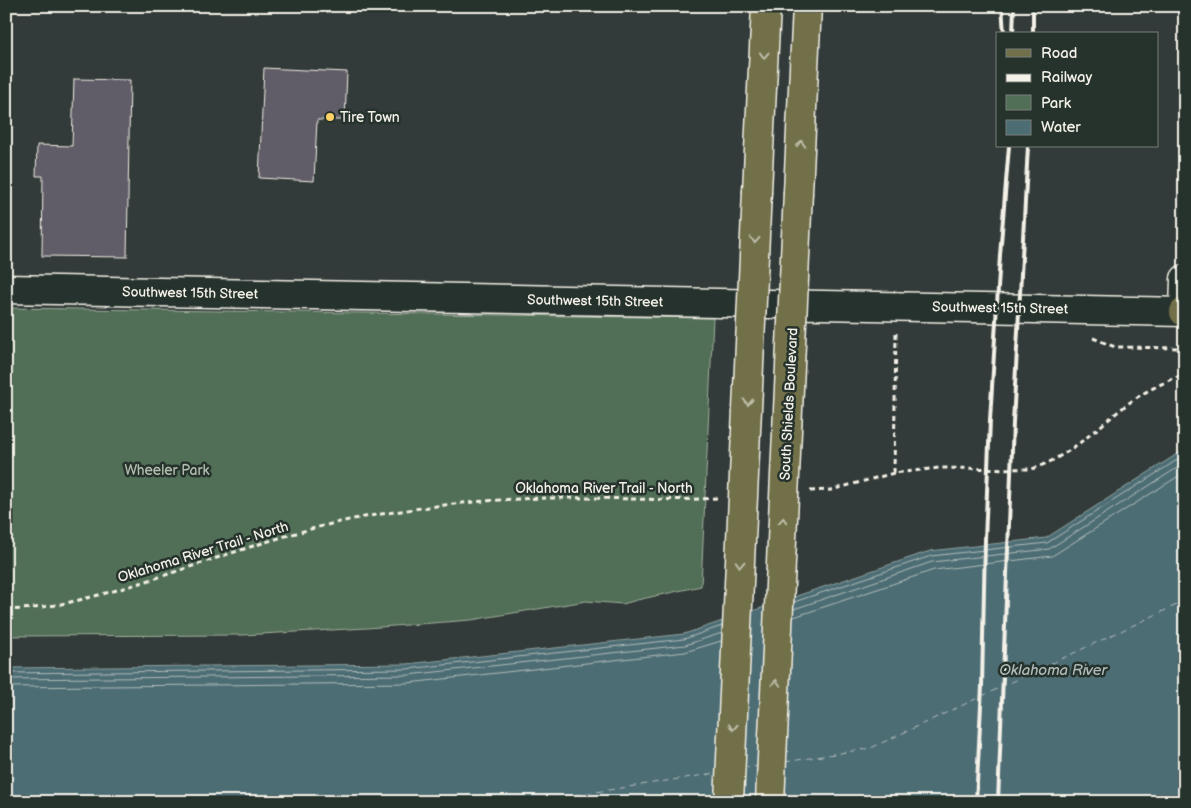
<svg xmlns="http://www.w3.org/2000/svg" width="1191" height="808" font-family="'Balsamiq Sans',sans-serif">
	<rect width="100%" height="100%" fill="#323b39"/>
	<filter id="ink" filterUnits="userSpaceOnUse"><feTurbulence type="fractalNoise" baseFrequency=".02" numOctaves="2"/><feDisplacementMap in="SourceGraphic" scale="10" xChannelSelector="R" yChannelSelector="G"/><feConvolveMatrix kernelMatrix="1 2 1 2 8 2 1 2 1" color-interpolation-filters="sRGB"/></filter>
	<g filter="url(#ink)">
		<!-- green -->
		<polygon fill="#516e56" stroke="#a2b09f" points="6,308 713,318 701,586 637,600 623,604 586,601 471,620 367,628 243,635 6,636"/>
		<!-- water -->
		<polygon fill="#4d6d74" stroke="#90a2a2" points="1185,449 1185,802 6,802 6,668 407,664 684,634 930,551 1046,538"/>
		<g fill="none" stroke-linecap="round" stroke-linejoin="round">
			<!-- shore -->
			<g stroke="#b1bcba" stroke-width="1">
				<polyline points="794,602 931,556 1047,543 1185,455"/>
				<polyline points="794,609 932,562 1049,549 1185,463"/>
				<polyline points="794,617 934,570 1052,556 1185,472"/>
				<polyline points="6,673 407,669 684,639 722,626"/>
				<polyline points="6,679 408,675 685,645 722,633"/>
				<polyline points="6,687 408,683 685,652 721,641"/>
			</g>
			<!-- ferry -->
			<g stroke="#b1bcba" stroke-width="1" stroke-dasharray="6 5" stroke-linecap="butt">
				<polyline points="785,762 871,748 1185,601"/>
				<polyline points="743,768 759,766"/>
				<polyline points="532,802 717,773"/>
			</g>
		</g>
		<!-- building -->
		<g fill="#615d68" stroke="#f4f1e8">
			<polygon points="264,68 347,72 345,120 317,120 314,181 259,178"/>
			<polygon points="74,79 130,80 127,257 42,256 43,176 36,176 37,145 72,146"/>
		</g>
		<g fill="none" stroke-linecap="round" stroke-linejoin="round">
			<defs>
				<polyline id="minor" points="6,289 1184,312 1185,279"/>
				<g id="major">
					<polyline points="757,191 766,6"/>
					<polyline points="798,192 807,6"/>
					<polyline points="1184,312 1185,312"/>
				</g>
			</defs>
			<!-- minor casing -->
			<use href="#minor" stroke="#f4f1e8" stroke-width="31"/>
			<!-- major casing -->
			<use href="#major" stroke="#f4f1e8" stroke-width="31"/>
			<!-- path -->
			<g stroke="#f4f1e8" stroke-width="3" stroke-dasharray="5 4" stroke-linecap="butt">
				<polyline points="1093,338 1115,347 1185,348"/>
				<polyline points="894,473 896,331"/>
				<path d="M810,491L831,490L894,473L913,471L939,468L1032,469C1072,456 1100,424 1133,400C1149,389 1167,381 1185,374"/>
				<path d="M6,610C26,609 47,607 66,603C166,581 259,537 359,518C425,506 492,498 558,498C611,497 664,502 717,498"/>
			</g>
			<!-- minor -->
			<use href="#minor" stroke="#26332d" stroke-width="28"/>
			<!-- major -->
			<use href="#major" stroke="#71704a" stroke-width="28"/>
			<!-- rail -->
			<g stroke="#f4f1e8" stroke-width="4">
				<polyline points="1002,6 1004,34"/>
				<polyline points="1013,34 1014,6"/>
				<polyline points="1033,34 1033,6"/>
				<polyline points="976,802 982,686 985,540 990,420 1000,255 1009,146"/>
				<polyline points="998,802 1013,423 1028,146"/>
			</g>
			<defs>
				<g id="major-bridge">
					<polyline points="729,802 757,191"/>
					<polyline points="770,802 798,192"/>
				</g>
			</defs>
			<!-- major-bridge casing -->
			<use href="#major-bridge" stroke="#f4f1e8" stroke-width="31" stroke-linecap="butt"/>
			<!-- major-bridge -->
			<use href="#major-bridge" stroke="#71704a" stroke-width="28"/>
		</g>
		<!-- one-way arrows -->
		<defs><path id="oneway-chevron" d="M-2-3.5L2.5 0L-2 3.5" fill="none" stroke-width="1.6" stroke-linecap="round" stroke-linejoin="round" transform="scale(1.25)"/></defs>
		<g stroke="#c0bda9">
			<use href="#oneway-chevron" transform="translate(764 55) rotate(93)"/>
			<use href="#oneway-chevron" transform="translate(801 144) rotate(-87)"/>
			<use href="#oneway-chevron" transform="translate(755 240) rotate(93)"/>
			<use href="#oneway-chevron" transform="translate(748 402) rotate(93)"/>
			<use href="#oneway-chevron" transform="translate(783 521) rotate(-87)"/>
			<use href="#oneway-chevron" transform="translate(740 564) rotate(93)"/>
			<use href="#oneway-chevron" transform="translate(776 683) rotate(-87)"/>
			<use href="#oneway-chevron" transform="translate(733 727) rotate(93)"/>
		</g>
	</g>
	<!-- markers -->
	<circle fill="#ffd166" stroke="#26332d" stroke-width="2" cx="330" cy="117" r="5"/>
	<g text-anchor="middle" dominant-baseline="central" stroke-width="5" stroke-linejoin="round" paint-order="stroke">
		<!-- poi labels -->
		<g font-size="14" fill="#f4f1e8" stroke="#26332d" text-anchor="start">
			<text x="340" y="117">Tire Town</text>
		</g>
		<!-- street labels -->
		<g font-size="14" fill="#f4f1e8" stroke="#26332d">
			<text transform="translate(190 293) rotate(1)">Southwest 15th Street</text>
			<text transform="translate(595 301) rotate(1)">Southwest 15th Street</text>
			<text transform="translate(1000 308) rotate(1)">Southwest 15th Street</text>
			<text transform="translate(789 404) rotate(-87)">South Shields Boulevard</text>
			<text x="604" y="488">Oklahoma River Trail - North</text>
			<text transform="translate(203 552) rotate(-17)">Oklahoma River Trail - North</text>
		</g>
		<!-- park labels -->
		<g font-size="14" fill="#b3bdae" stroke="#26332d">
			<text x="167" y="470">Wheeler Park</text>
		</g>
		<!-- water labels -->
		<g font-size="15" font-style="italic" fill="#b1bcba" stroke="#26332d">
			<text x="1053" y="670">Oklahoma River</text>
		</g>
	</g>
	<!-- margin -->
	<rect width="1191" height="808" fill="none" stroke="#26332d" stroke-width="25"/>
	<rect x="12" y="12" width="1166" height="783" fill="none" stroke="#f4f1e8" stroke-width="2" filter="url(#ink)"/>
	<!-- legend -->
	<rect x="996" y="32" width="162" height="115" fill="#26332d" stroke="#787f78"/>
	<rect x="1006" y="49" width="25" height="8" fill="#71704a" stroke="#787f78"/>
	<text x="1041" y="58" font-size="15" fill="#f4f1e8">Road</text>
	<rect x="1006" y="74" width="25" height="8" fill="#f4f1e8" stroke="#787f78"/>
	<text x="1041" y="82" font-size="15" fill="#f4f1e8">Railway</text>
	<rect x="1006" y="95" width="25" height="15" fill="#516e56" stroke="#787f78"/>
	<text x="1041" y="108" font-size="15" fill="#f4f1e8">Park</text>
	<rect x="1006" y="120" width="25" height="15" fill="#4d6d74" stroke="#787f78"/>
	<text x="1041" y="132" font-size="15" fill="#f4f1e8">Water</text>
</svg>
